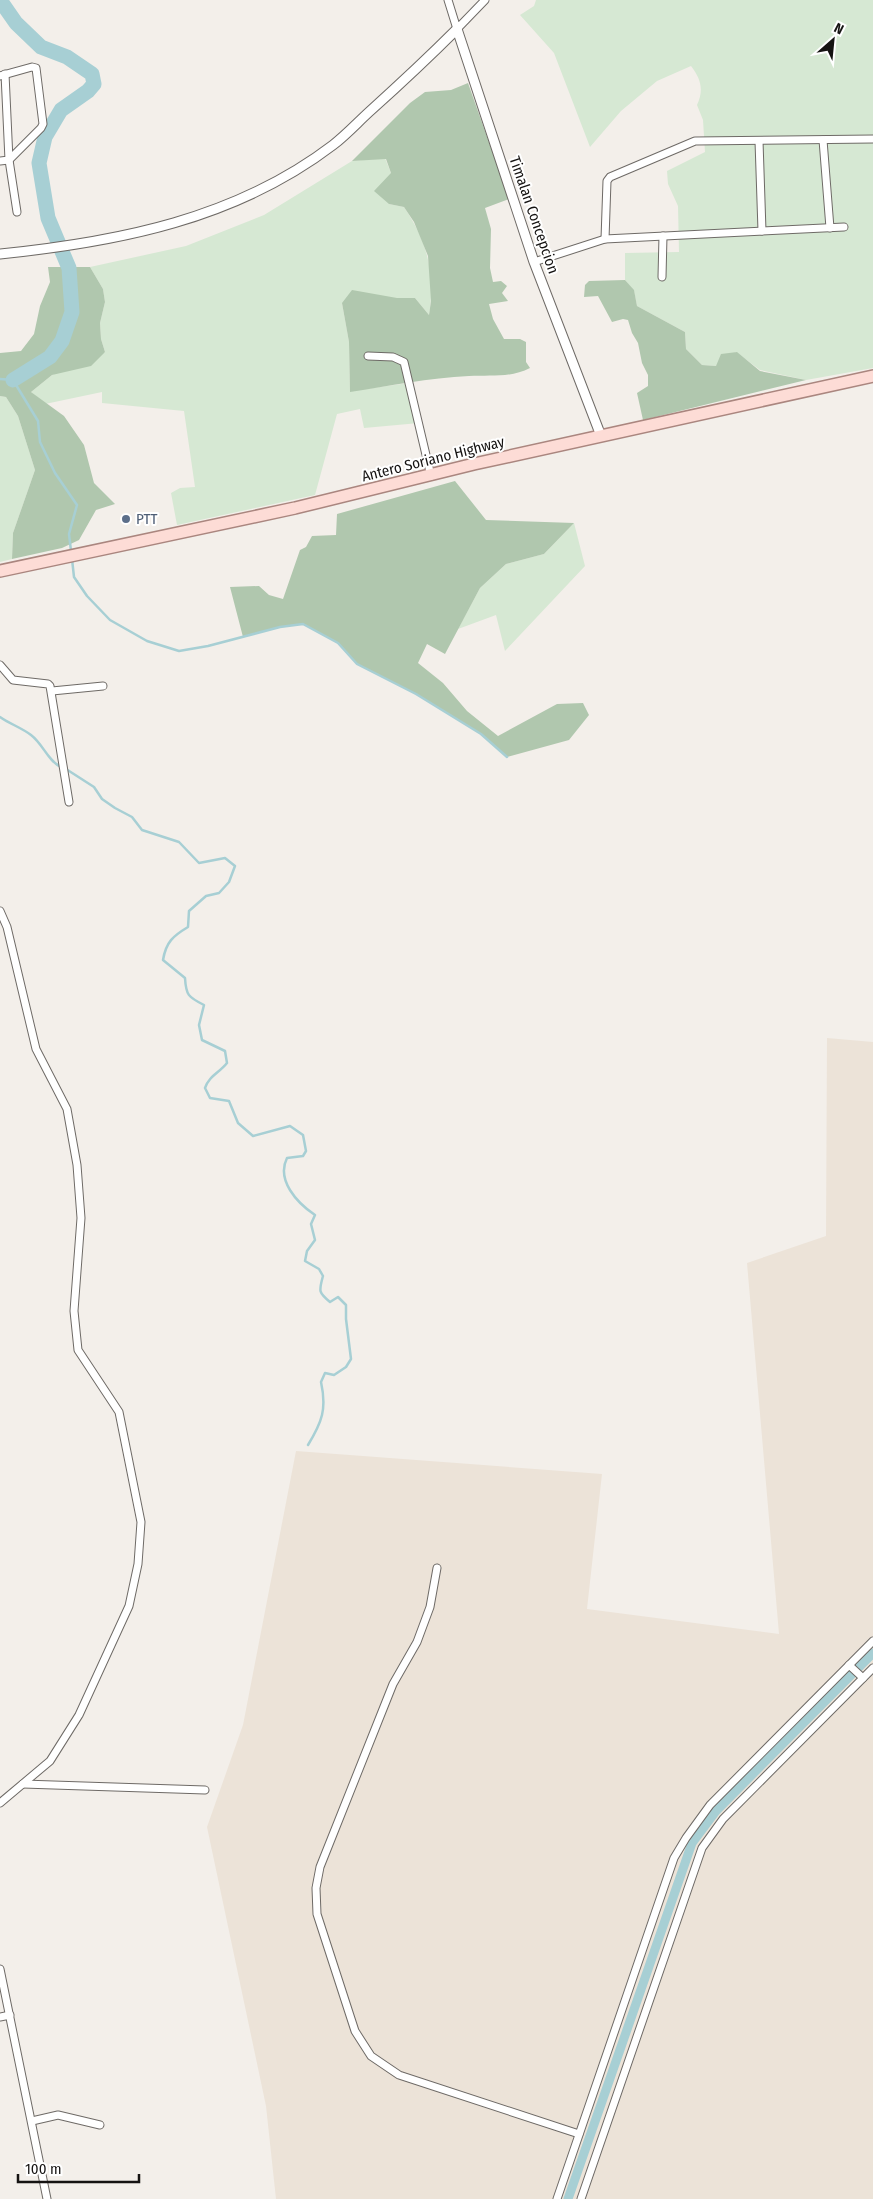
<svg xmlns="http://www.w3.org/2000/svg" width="873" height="2199" font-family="'Fira Sans Condensed',sans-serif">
	<rect width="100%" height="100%" fill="#f3efea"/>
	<!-- built -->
	<polygon fill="#ece3d8" points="827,1038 873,1042 873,2199 276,2199 266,2106 207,1827 243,1725 296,1451 602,1474 587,1609 779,1634 747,1263 826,1236"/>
	<!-- green -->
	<g fill="#d6e8d3">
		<path d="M536,0H873V368L806,380L760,370L736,352L716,366L702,365L686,349L685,332L637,306L634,291L625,280V253L679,252L678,206L668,184L667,171L705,152L703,120L697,105C704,90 701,79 691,66L657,81L621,111L590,147L554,53L520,15L534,6Z"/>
		<path d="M385,158L391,173L389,204L404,207C427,241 436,274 429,315L415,298H397L342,303L349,342L350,391L409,383L419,423L364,428L360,409L337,414L315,495L177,525L171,493L180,488L195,487L184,411L102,403V392L45,404L31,392L52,375L105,352L101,339L100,323L105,302L103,289L90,267L186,246L264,215L352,161Z"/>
		<polygon points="0,396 6,397 18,416 35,470 13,533 12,559 0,562"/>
		<polygon points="574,523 585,566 505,651 496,615 458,629 480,588 506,564 544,554"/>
	</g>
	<!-- forest -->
	<g fill="#b0c7ae">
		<path d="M468,83L509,199L485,208L491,229L490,268L493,282L501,281L507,286L502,293L508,301L489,304L493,319L504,339H520L526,342V362L530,368C511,378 490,375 469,376C429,378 389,386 350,392L349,342L342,303L352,290L397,298H415L429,315L431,301L428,256L414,222L404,207L389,204L374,191L391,173L386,159L352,161L410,103L425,92L451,90Z"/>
		<polygon points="48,267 90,267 103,289 105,302 100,323 101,339 105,352 91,366 52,375 31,392 64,416 84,445 94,483 115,504 96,510 79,540 62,548 12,559 13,533 35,470 18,416 6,397 0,396 0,353 21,351 34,334 40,306 50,282"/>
		<polygon points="625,280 634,290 637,306 685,332 686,349 702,365 716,366 721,354 737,352 760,371 806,380 643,420 637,393 648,386 648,375 642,363 638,343 632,333 628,320 623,319 612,322 598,296 584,297 585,285 589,281"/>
		<polygon points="455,481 486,520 574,523 544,554 506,564 480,588 445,654 427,644 418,663 443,683 467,711 498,736 557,704 583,703 589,715 569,740 507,757 481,734 416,694 357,664 338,643 303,624 280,627 243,637 230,587 259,586 269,595 283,599 300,550 306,547 312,536 336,535 337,514"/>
	</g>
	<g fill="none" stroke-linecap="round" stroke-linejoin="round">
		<!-- stream -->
		<g stroke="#a7cfd4" stroke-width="2.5">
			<polyline points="0,379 13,380 38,421 40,442 55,473 77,505 69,534 71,551"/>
			<polyline points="72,559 74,577 87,596 110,620 147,641 179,651 208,646 280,627 303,624 338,643 357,664 416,694 481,734 507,757"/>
			<path d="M0,717C10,724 22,728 31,735C43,744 48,761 61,767"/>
			<path d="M66,769L94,787L102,799L115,808L132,817L142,830L179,842L199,863L225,858L235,866L229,882L219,893L206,896L189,911L188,927C173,936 166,942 163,960L185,978C186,995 188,997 204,1005L199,1025L202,1040L225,1051L227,1063C219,1073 209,1076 205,1088L210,1098L229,1101L238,1123L253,1136L290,1126L303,1135L306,1151L303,1156L287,1158C276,1180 297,1203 315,1215L311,1224L315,1240L307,1251L305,1261L319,1269L323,1276C319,1291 318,1292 330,1302L338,1297L346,1305V1319L351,1359L346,1367L334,1375L325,1373L321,1382C327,1409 322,1422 308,1445"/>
		</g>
		<!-- canal -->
		<polyline stroke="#a7cfd4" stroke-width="9" points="568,2199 692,1843 716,1811 873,1653"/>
		<!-- river -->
		<polyline stroke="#a7cfd4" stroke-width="15" points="0,0 16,23 41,47 67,57 92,74 94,84 88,91 61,110 45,137 39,163 48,218 69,268 72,312 62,341 50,357 13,380"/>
		<defs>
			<g id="minor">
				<polyline points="448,0 457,29 485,0"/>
				<polyline points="5,74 9,160 17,212"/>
				<polyline points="0,76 32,67 36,68 43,124 41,128 9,160 0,161"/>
				<polyline points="823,140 830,228"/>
				<polyline points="759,141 762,231"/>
				<polyline points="605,239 607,181 610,177 695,141 873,139"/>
				<polyline points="534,262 605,239 844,227"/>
				<polyline points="662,277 663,236"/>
				<polyline points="368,356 393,357 404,362 431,476"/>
				<polyline points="0,665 13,680 48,684 50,686 69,802"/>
				<polyline points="52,691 103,686"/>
				<polyline points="0,911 7,927 36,1049 67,1109 77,1165 81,1218 74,1311 78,1350 119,1412 141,1522 138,1564 129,1606 79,1715 50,1761 0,1803"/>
				<polyline points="437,1568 430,1607 417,1642 393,1684 320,1867 316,1888 317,1914 355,2031 371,2056 399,2075 579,2134"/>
				<polyline points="849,1665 863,1678"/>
				<polyline points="23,1784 205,1790"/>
				<polyline points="0,1969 47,2199"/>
				<polyline points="0,2017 10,2015"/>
				<polyline points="32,2121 58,2115 100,2125"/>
				<polyline points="557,2199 674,1858 686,1838 710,1805 873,1641"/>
				<polyline points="581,2199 702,1848 723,1819 873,1668"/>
			</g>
			<path id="tertiary" d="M0,254C118,242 236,219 333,145C346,135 357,123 369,112C399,85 429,57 457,29L534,262L601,436"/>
			<polyline id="primary" points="0,571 295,508 474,464 873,376"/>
		</defs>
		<!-- minor casing -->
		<use href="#minor" stroke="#6e6a66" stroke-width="9"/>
		<!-- tertiary casing -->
		<use href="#tertiary" stroke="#6e6a66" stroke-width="11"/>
		<!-- primary casing -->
		<use href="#primary" stroke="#aa867f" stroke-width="14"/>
		<!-- minor -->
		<use href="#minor" stroke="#fff" stroke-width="7"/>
		<!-- tertiary -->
		<use href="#tertiary" stroke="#fff" stroke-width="9"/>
		<!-- primary -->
		<use href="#primary" stroke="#fddcd6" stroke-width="11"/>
	</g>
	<!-- markers -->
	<circle fill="#5c6f8a" stroke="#fff" stroke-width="2" cx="126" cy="519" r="5"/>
	<g text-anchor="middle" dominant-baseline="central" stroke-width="4" stroke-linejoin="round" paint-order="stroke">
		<!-- street labels -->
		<g font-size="15" fill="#151312" stroke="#fff">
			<text transform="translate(534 215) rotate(71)">Timalan Concepcion</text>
			<text transform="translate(433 459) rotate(-14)">Antero Soriano Highway</text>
		</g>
		<!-- service labels -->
		<g font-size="15" fill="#4e5e75" stroke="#fff" text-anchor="start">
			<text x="136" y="519">PTT</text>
		</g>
	</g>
	<!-- north arrow -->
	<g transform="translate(833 40) rotate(27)" stroke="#ffffff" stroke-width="4" paint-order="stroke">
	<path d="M0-4L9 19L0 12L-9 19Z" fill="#151312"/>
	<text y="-8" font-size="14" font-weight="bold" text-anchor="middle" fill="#151312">N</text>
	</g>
	<!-- scale -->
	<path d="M18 2174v8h121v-8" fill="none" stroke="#151312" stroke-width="2.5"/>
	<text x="25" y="2174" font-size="15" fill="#151312" stroke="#ffffff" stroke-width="4" paint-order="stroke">100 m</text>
</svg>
